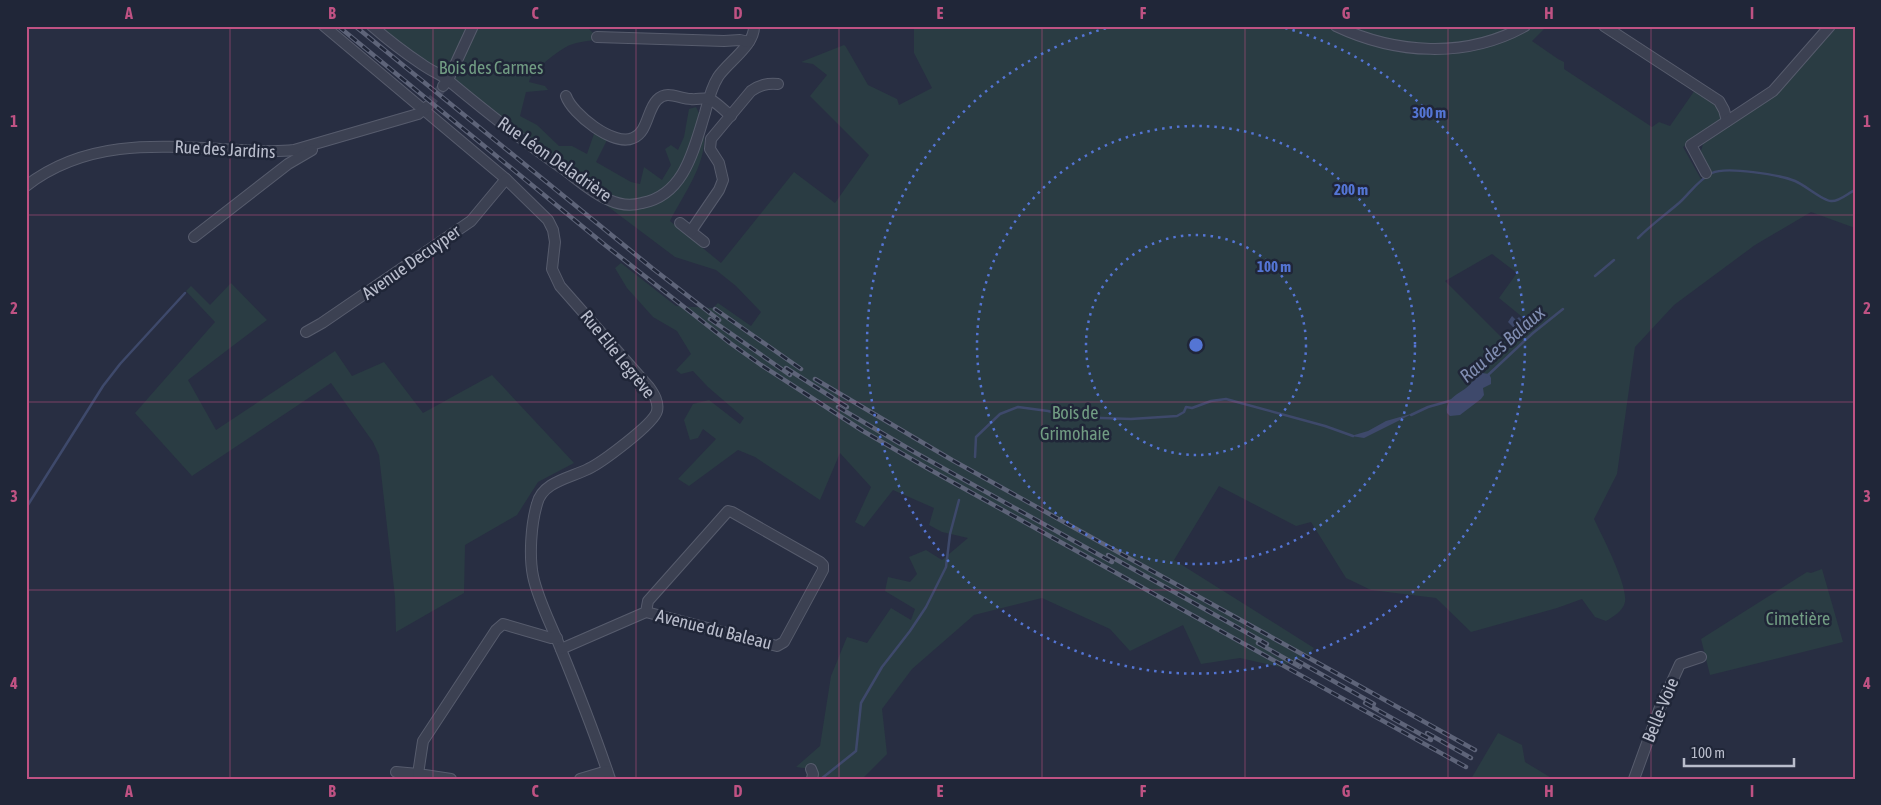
<svg xmlns="http://www.w3.org/2000/svg" width="1881" height="805" font-family="'Asap Condensed',sans-serif">
	<rect width="100%" height="100%" fill="#282e42"/>
	<!-- green -->
	<g fill="#2a3c43" fill-rule="evenodd">
		<path d="M376,26H586L597,37L595,40C587,41 578,42 570,45C559,50 531,71 529,82L545,86L548,90L526,92L520,116L537,125L559,146H572L587,154L595,131L607,140L596,162L631,182L640,184L644,167L662,180L671,165L665,149L671,145L678,150L684,137L689,109L696,107C719,149 689,184 670,221L721,263L794,172L835,203L869,155L810,96L827,75L813,64L801,62L844,45L846,47L868,85L897,99L899,105L932,88L914,53V26H1547L1532,41L1558,59L1564,62V69L1652,127L1659,122L1670,126L1695,90L1719,105L1722,114L1720,120L1683,147L1701,179L1711,176L1700,155L1703,144L1781,89L1838,26H1855V228L1811,212L1755,245L1674,305L1635,347L1617,474L1594,519C1602,536 1628,585 1625,602C1623,611 1613,617 1606,621L1595,617L1582,599L1557,608L1471,632L1436,598L1371,590L1346,578L1311,522L1296,526L1219,486L1174,560L1314,648L1309,655L1280,667L1240,658L1201,664L1183,625L1130,651L1110,629L1042,598L974,615L912,669L882,709L887,754L862,779H816L818,770L796,767L820,746L831,676L847,637L867,643L891,608L911,620L915,609L885,591L888,577L910,582L917,574L909,557L926,550L942,560L968,538L942,532L929,525L934,508L893,490L864,527L855,522L871,487L840,453L820,500L755,457L738,450L689,486L678,479L716,439L703,429L698,438L690,440L684,420L693,404L709,400L740,424L744,418L708,387L693,371L681,374L676,370L691,354L677,331L653,317L627,288L615,268L621,263L676,306L713,308L718,303L751,326L761,312L736,286L716,270L675,257L574,181ZM1492,254L1517,273L1499,298L1526,320L1522,332L1502,338L1445,281Z"/>
		<polygon points="231,283 267,320 188,380 216,430 335,351 352,376 384,362 423,413 492,375 574,463 538,482 517,515 465,545 464,593 396,632 395,597 379,455 373,442 331,383 192,476 135,413 215,322 186,291 191,286 210,305"/>
		<polygon points="1822,569 1843,642 1710,675 1701,639 1807,572 1811,573"/>
		<polygon points="1498,733 1522,745 1525,762 1553,779 1471,779"/>
	</g>
	<!-- water -->
	<g fill="#3e496b">
		<polygon points="1512,316 1516,320 1519,317 1523,322 1520,329 1515,329 1508,322"/>
		<path d="M1473,362H1475L1482,373L1489,374L1491,378V384L1483,388L1484,395L1481,399L1460,415L1450,416L1447,413C1444,392 1473,393 1475,374C1475,371 1473,366 1473,362Z"/>
		<polygon points="1414,413 1364,438 1351,436 1368,431 1386,421"/>
	</g>
	<g fill="none" stroke-linecap="round" stroke-linejoin="round">
		<!-- stream -->
		<g stroke="#3e496b" stroke-width="2.5">
			<path d="M1638,238C1651,225 1665,215 1679,203C1690,193 1698,180 1712,173C1726,166 1780,175 1795,181C1805,185 1823,201 1831,201C1839,202 1848,193 1855,190"/>
			<polyline points="1595,276 1614,260"/>
			<polyline points="1487,376 1533,333 1563,309"/>
			<polyline points="1411,415 1428,407 1453,400"/>
			<polyline points="975,457 976,437 1000,414 1018,407 1048,411 1072,417 1131,419 1177,416 1184,412 1186,407 1192,408 1211,401 1226,399 1325,426 1353,436"/>
			<polyline points="26,508 103,386 120,364 185,293"/>
			<polyline points="821,779 856,751 861,703 882,667 910,631 926,607 946,567 950,534 959,500"/>
		</g>
		<!-- minor-tunnel -->
		<polyline stroke="#3e4357" stroke-width="10" stroke-dasharray="10 5" stroke-linecap="butt" points="428,106 443,86"/>
		<defs>
			<g id="minor">
				<path d="M324,26L506,179L548,220L553,230L555,242L552,269L560,286L649,387C654,394 659,402 657,411C654,424 601,463 588,469C570,478 542,482 537,504C531,524 529,556 533,576C538,600 551,624 560,647C578,691 595,734 610,779"/>
				<path d="M372,26C388,40 405,53 423,65C431,71 441,74 449,81C485,111 523,141 562,168C577,179 592,193 609,200C620,205 631,206 642,203C685,195 694,148 705,113C708,101 711,88 718,77C728,62 755,45 754,26"/>
				<path d="M1336,26C1395,54 1466,59 1525,26"/>
				<polyline points="1604,26 1719,101 1724,110 1727,121"/>
				<polyline points="597,37 724,41 740,40 749,42"/>
				<polyline points="443,86 448,80 473,26"/>
				<path d="M566,96C572,114 614,147 633,138C648,132 647,110 657,100C660,97 664,95 668,95C676,95 683,99 691,99C697,100 704,97 710,99C717,103 725,111 731,116"/>
				<polyline points="1706,173 1691,145 1773,91 1830,26"/>
				<path d="M26,186C84,141 152,145 221,149C246,150 270,153 294,150L418,114L428,106"/>
				<polyline points="680,223 704,242"/>
				<path d="M691,231L719,190L723,180L719,163L710,149L711,139L751,91C760,85 767,83 778,84"/>
				<polyline points="194,237 288,164 312,150"/>
				<polyline points="306,332 322,323 471,221 506,179"/>
				<polyline points="561,649 646,612 777,646 784,642 823,570 823,565 820,562 732,512 728,511 648,601 646,612"/>
				<polyline points="811,769 813,774 812,779"/>
				<polyline points="396,772 418,774"/>
				<polyline points="451,779 418,774 423,741 496,630 503,624 551,638 557,638"/>
				<polyline points="580,779 607,771"/>
				<polyline points="1634,779 1659,710 1680,664 1701,657"/>
			</g>
		</defs>
		<!-- minor casing -->
		<use href="#minor" stroke="#575c6d" stroke-width="12"/>
		<!-- minor -->
		<use href="#minor" stroke="#3c4152" stroke-width="10"/>
		<defs>
			<g id="rail">
				<polyline points="338,26 605,245 730,343 761,365 863,431 927,468 1466,767"/>
				<polyline points="355,26 652,268 719,320"/>
				<polyline points="715,309 801,369"/>
				<polyline points="710,319 790,375"/>
				<polyline points="786,368 847,407"/>
				<polyline points="815,379 952,460 1475,750"/>
				<polyline points="838,407 916,453 1112,562"/>
				<polyline points="1108,555 1267,644"/>
				<polyline points="1258,643 1300,667"/>
				<polyline points="1296,660 1374,704"/>
				<polyline points="1365,703 1431,740"/>
				<polyline points="1427,733 1471,758"/>
			</g>
		</defs>
		<!-- rail casing -->
		<use href="#rail" stroke="#5e6479" stroke-width="4.5"/>
		<!-- rail -->
		<use href="#rail" stroke="#202638" stroke-width="2.5" stroke-dasharray="8" stroke-linecap="butt"/>
	</g>
	<!-- grid -->
	<path fill="none" stroke="#bf5283" stroke-width="1" stroke-opacity="0.55" d="M230,26V779M433,26V779M636,26V779M839,26V779M1042,26V779M1245,26V779M1448,26V779M1651,26V779M26,215H1855M26,402H1855M26,590H1855"/>
	<!-- distance rings -->
	<g fill="none" stroke="#5475d4" stroke-width="2.5" stroke-dasharray="2.5 5">
		<circle cx="1196" cy="345" r="110"/>
		<circle cx="1196" cy="345" r="219"/>
		<path d="M1278 26A329 329 0 1 1 1114 26"/>
	</g>
	<g text-anchor="middle" dominant-baseline="central" stroke-width="5" stroke-linejoin="round" paint-order="stroke">
		<!-- park labels -->
		<g font-size="18" fill="#719c83" stroke="#202638">
			<text x="491" y="67">Bois des Carmes</text>
			<text x="1075" y="412">Bois de<tspan x="1075" dy="21">Grimohaie</tspan></text>
			<text x="1798" y="618">Cimetière</text>
		</g>
		<!-- street labels -->
		<g font-size="18" fill="#b9bdcc" stroke="#202638">
			<text transform="translate(225 149) rotate(3)">Rue des Jardins</text>
			<text transform="translate(555 159) rotate(35)">Rue Léon Deladrière</text>
			<text transform="translate(411 262) rotate(-35)">Avenue Decuyper</text>
			<text transform="translate(618 354) rotate(51)">Rue Elie Legrève</text>
			<text transform="translate(714 629) rotate(14)">Avenue du Baleau</text>
			<text transform="translate(1660 710) rotate(-68)">Belle-Voie</text>
		</g>
		<!-- water labels -->
		<g font-size="19" font-style="italic" fill="#818eb2" stroke="#202638">
			<text transform="translate(1502 344) rotate(-41)">Rau des Balaux</text>
		</g>
	</g>
	<circle cx="1196" cy="345" r="8" fill="#5475d4" stroke="#202638" stroke-width="2.5"/>
	<g font-size="15" text-anchor="middle" font-weight="bold" fill="#5475d4" stroke="#202638" stroke-width="5" stroke-linejoin="round" paint-order="stroke">
		<text x="1429" y="118">300 m</text>
		<text x="1351" y="195">200 m</text>
		<text x="1274" y="272">100 m</text>
	</g>
	<!-- border -->
	<rect width="1881" height="805" fill="none" stroke="#202638" stroke-width="55"/>
	<!-- scale -->
	<path d="M1684 758v8h110v-8" fill="none" stroke="#b9bdcc" stroke-width="2.5"/>
	<text x="1691" y="758" font-size="15" fill="#b9bdcc" stroke="#202638" stroke-width="4" paint-order="stroke">100 m</text>
	<rect x="28" y="28" width="1826" height="750" fill="none" stroke="#bf5283" stroke-width="2"/>
	<g font-size="16" text-anchor="middle" font-weight="bold" fill="#bf5283">
		<text x="129" y="19">A</text>
		<text x="332" y="19">B</text>
		<text x="535" y="19">C</text>
		<text x="738" y="19">D</text>
		<text x="940" y="19">E</text>
		<text x="1143" y="19">F</text>
		<text x="1346" y="19">G</text>
		<text x="1549" y="19">H</text>
		<text x="1752" y="19">I</text>
		<text x="14" y="127">1</text>
		<text x="1867" y="127">1</text>
		<text x="14" y="314">2</text>
		<text x="1867" y="314">2</text>
		<text x="14" y="502">3</text>
		<text x="1867" y="502">3</text>
		<text x="14" y="689">4</text>
		<text x="1867" y="689">4</text>
		<text x="129" y="797">A</text>
		<text x="332" y="797">B</text>
		<text x="535" y="797">C</text>
		<text x="738" y="797">D</text>
		<text x="940" y="797">E</text>
		<text x="1143" y="797">F</text>
		<text x="1346" y="797">G</text>
		<text x="1549" y="797">H</text>
		<text x="1752" y="797">I</text>
	</g>
</svg>
